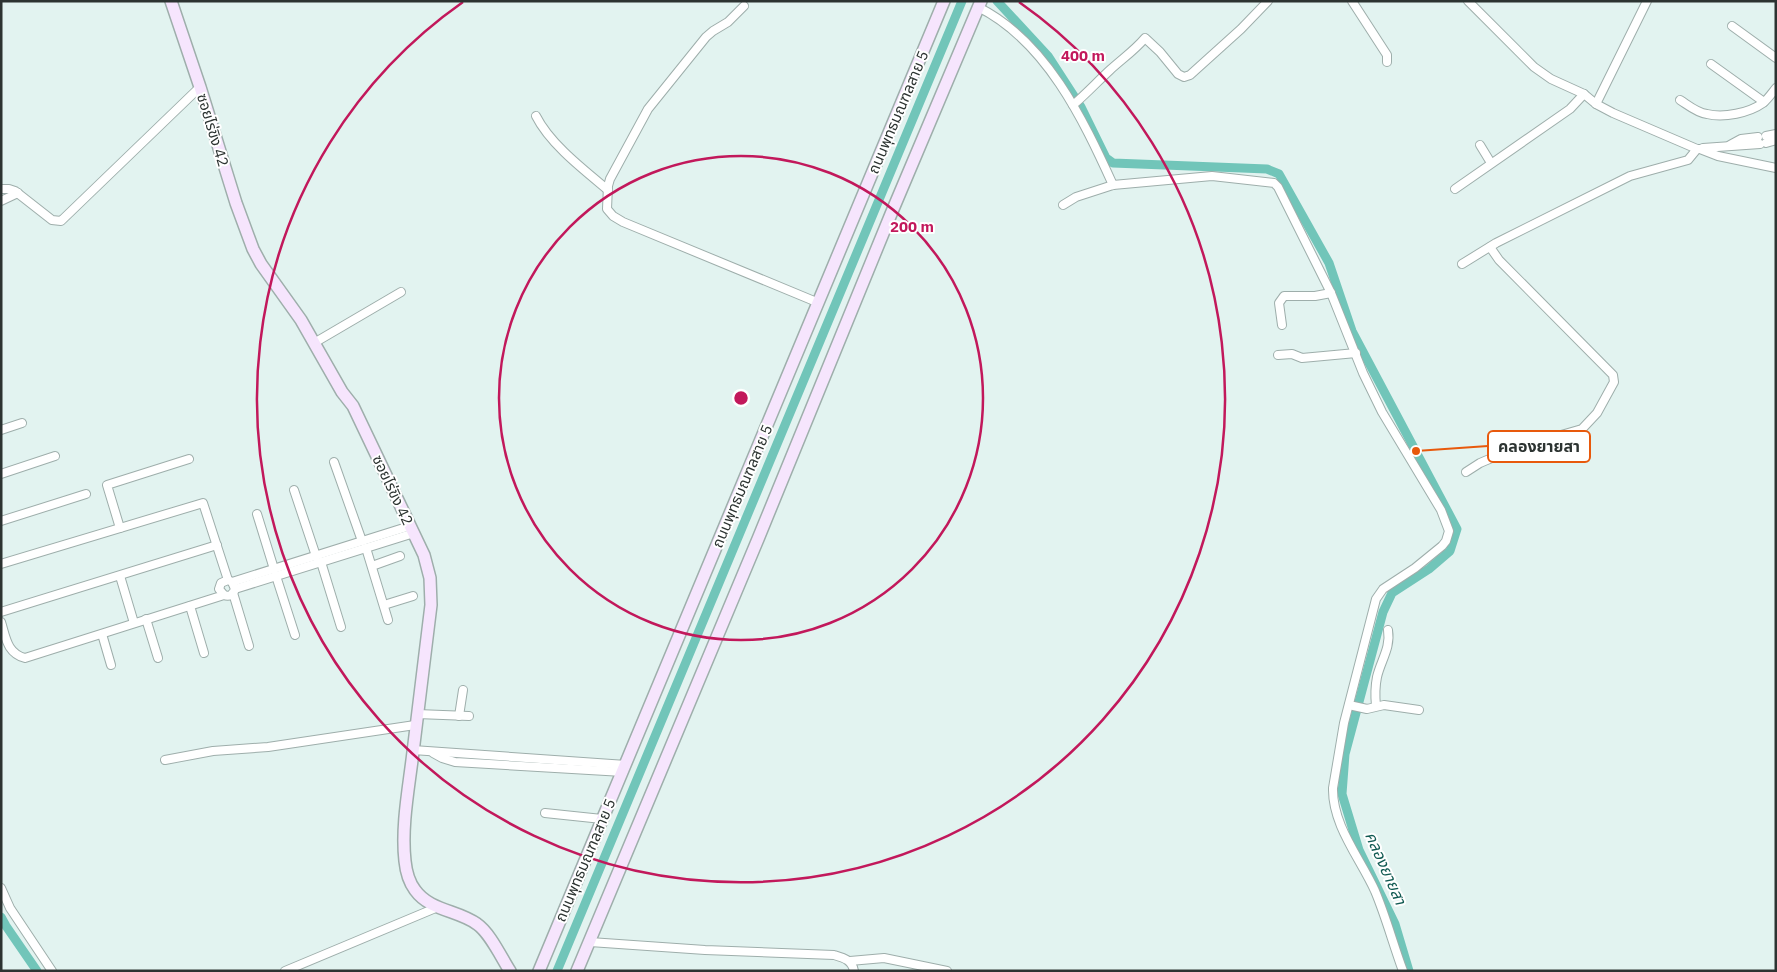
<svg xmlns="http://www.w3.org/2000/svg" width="1777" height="972" font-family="'IBM Plex Sans','Noto Sans Thai',sans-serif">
	<rect width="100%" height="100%" fill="#e2f3f0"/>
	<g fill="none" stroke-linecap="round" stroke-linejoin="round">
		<!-- canal -->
		<g stroke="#71c5b9" stroke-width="9">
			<polyline points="997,1 1048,56 1081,107 1106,158 1113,163 1267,169 1279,174 1329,263 1352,331 1457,529 1450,551 1429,569 1392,593 1383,612 1345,754 1342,794 1359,850 1395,924 1409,971"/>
			<polyline points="1,917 6,926 37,971"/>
			<polyline points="557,971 962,1"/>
		</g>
		<defs>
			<g id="street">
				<polyline points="1352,1 1387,55 1387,62"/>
				<polyline points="1468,1 1534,67 1551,79 1584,94 1596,104 1613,113 1697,149 1700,149 1718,156 1776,168"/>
				<polyline points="744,6 728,22 713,31 706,37 648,109 610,179 608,186 607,209 613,216 623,222 819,303"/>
				<path d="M978,7C1046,41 1083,119 1113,185"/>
				<polyline points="1732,26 1776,58"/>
				<polyline points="1711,64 1764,102"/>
				<path d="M1680,100C1688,105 1697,113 1707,114C1724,118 1749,113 1763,103C1768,99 1772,93 1776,88"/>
				<polyline points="1596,104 1647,1"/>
				<path d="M1073,105C1086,94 1097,82 1110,70C1122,59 1135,50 1145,38L1160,52L1178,74L1184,77L1190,75L1241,29L1268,1"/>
				<path d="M536,116C550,144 584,170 608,190"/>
				<polyline points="1766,136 1776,134"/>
				<polyline points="1766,143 1776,140"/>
				<polyline points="1480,145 1491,163"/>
				<polyline points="1730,145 1741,139 1758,137"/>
				<polyline points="1703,148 1760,144"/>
				<polyline points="1,189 9,189 15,191 52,220 61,221 200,87"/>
				<polyline points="1455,189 1570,109 1584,94"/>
				<polyline points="1,201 18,193"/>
				<path d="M1063,205L1076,197L1113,185L1212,176L1274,183L1278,187L1331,293L1363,373L1382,412L1441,510L1449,531L1446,541L1442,546L1415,568L1383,589L1376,599L1344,723L1333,788C1332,825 1360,858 1375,891C1386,917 1393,944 1403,971"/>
				<polyline points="1462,264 1496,243 1630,176 1688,160 1697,149"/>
				<polyline points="1282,325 1279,303 1284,296 1315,296 1331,293"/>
				<polyline points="314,343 401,292"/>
				<polyline points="1278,355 1292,354 1302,358 1356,353"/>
				<polyline points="1,430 22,423"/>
				<polyline points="334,462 362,541"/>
				<polyline points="1466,472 1480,463 1513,449 1582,429 1597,413 1614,382 1613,375 1499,260 1490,247"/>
				<polyline points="1,474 55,456"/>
				<polyline points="294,490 316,556"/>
				<polyline points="257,514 274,569"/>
				<polyline points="1,521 86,494"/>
				<polyline points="120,528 107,485 189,459"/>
				<polyline points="366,548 388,620"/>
				<polyline points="321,562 341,627"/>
				<polyline points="1,564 203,503 228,580"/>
				<polyline points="372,566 400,556"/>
				<polyline points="120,576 134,623"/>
				<polyline points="276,576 295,635"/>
				<polyline points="232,582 410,526"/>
				<polyline points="235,589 414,533"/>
				<polyline points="233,593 249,646"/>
				<polyline points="384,605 413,596"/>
				<polyline points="190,606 204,653"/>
				<polyline points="1,612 217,545"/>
				<polyline points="146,619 158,658"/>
				<path d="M1,622C6,638 7,653 25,658L224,595C229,597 233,595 235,589L232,582L228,580L221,583L219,589L224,595"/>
				<polyline points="102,634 111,665"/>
				<polyline points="1349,705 1367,709 1384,705 1419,710"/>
				<path d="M1376,706C1375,696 1375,687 1377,677C1381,660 1391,648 1388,630"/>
				<polyline points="417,714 469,716"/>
				<polyline points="459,716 463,690"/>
				<polyline points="413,750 626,765"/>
				<polyline points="433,753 442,758 455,762 623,772"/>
				<polyline points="165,760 213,751 268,747 415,725"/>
				<polyline points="545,813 602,819"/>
				<polyline points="1,888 10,908 52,971"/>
				<path d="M590,942L705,950L834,955C844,958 852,960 854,971"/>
				<polyline points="850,961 884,958 947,971"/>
				<polyline points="285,971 438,907"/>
			</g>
			<g id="secondary">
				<path d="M171,1L200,87L236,203L253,249L261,264L301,320L342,392L353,406L424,555L430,578L431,605C425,654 419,703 413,752C409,787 401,826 405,861C406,871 409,882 415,890C430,911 458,910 477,924C490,933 501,957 510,971"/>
				<polyline points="539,971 944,1"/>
				<polyline points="577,971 758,539 891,214 981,1"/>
			</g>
		</defs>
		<!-- street casing -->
		<use href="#street" stroke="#9eaeab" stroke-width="10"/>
		<!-- secondary casing -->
		<use href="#secondary" stroke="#9eaeab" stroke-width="14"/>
		<!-- street -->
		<use href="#street" stroke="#fff" stroke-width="8"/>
		<!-- secondary -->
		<use href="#secondary" stroke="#f6e5fd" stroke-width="11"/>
	</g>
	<!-- distance rings -->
	<g fill="none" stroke="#c2185b" stroke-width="2.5">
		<circle cx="741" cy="398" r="242"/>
		<path d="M1019 2A484 484 0 1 1 463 2"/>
	</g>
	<g text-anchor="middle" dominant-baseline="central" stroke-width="4" stroke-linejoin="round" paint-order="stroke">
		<!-- street labels -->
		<g font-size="15" fill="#2c3331" stroke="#fff">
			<text transform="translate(898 112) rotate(-67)">ถนนพุทธมณฑลสาย 5</text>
			<text transform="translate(213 130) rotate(73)">ซอยไร่ขิง 42</text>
			<text transform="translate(742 486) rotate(-67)">ถนนพุทธมณฑลสาย 5</text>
			<text transform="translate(393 490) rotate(65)">ซอยไร่ขิง 42</text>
			<text transform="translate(585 860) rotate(-67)">ถนนพุทธมณฑลสาย 5</text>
		</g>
		<!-- water labels -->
		<g font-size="16" font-style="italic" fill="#115a52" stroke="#fff">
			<text transform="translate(1386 868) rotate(66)">คลองยายสา</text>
		</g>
	</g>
	<circle cx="741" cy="398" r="8" fill="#c2185b" stroke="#fff" stroke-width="2.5"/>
	<g font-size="15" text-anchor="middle" font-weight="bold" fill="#c2185b" stroke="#fff" stroke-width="4" stroke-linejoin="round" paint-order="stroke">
		<text x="1083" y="61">400 m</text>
		<text x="912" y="232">200 m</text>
	</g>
	<!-- callouts -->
	<path fill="none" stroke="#e8590c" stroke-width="2" d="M1416 451L1488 446"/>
	<circle fill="#e8590c" stroke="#fff" stroke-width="2" cx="1416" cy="451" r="5"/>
	<rect fill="#fff" stroke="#e8590c" stroke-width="2" x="1488" y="431" width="102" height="31" rx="5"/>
	<g font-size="16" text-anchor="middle" font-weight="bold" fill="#2c3331">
		<text x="1539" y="452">คลองยายสา</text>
	</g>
	<!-- border -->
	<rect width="1777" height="972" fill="none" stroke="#2c3331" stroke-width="5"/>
</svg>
